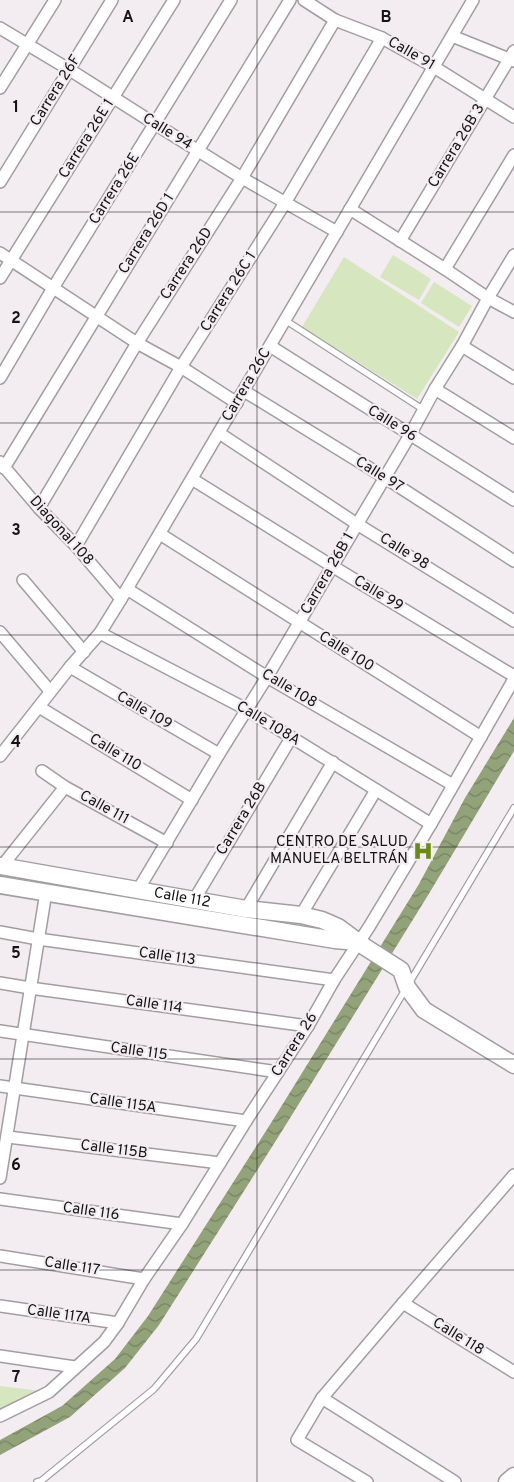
<svg xmlns="http://www.w3.org/2000/svg" width="514" height="1482" font-family="Overpass,sans-serif">
	<defs>
		<pattern id="water-waves" width="16" height="10" patternUnits="userSpaceOnUse" patternTransform="scale(1.25)"><rect width="16" height="10" fill="#92a279"/><path d="M0 5q4-4 8 0t8 0" fill="none" stroke="#768362"/></pattern>
	</defs>
	<rect width="100%" height="100%" fill="#f3edf1"/>
	<!-- green -->
	<g fill="#d6e6be">
		<polygon points="393,255 431,279 419,300 380,277"/>
		<polygon points="344,257 459,332 417,399 302,327"/>
		<polygon points="434,282 472,306 459,327 421,303"/>
		<polygon points="0,1386 49,1392 0,1416"/>
	</g>
	<!-- water -->
	<polygon fill="url(#water-waves)" points="514,718 514,751 430,892 282,1131 159,1325 125,1368 70,1417 0,1455 0,1440 62,1406 115,1359 148,1316 271,1123 419,884 465,798"/>
	<g fill="none" stroke-linecap="round" stroke-linejoin="round">
		<defs>
			<g id="lane">
				<polyline points="285,320 424,410"/>
				<polyline points="37,1482 41,1481 154,1389 196,1339 514,808"/>
			</g>
			<g id="street">
				<polyline points="304,0 335,20 382,38 434,67 514,117"/>
				<polyline points="0,28 70,70 155,124 242,178 337,232"/>
				<polyline points="452,36 514,61"/>
				<polyline points="0,88 55,0"/>
				<polyline points="0,182 112,0"/>
				<polyline points="350,209 445,269 488,298 514,312"/>
				<polyline points="400,241 514,51"/>
				<polyline points="0,253 137,343 181,367 237,403"/>
				<polyline points="445,269 514,155"/>
				<polyline points="0,278 174,0"/>
				<polyline points="270,346 514,500"/>
				<polyline points="462,346 514,378"/>
				<polyline points="0,378 53,288 231,0"/>
				<polyline points="435,389 514,438"/>
				<polyline points="244,391 384,477 514,561"/>
				<polyline points="219,433 357,524 514,621"/>
				<polyline points="0,462 39,508 76,546 121,599"/>
				<polyline points="4,468 290,0"/>
				<polyline points="192,479 332,566 514,676"/>
				<polyline points="39,508 137,343 242,178 335,20"/>
				<polyline points="160,534 481,737"/>
				<polyline points="76,546 181,367 285,203 382,38"/>
				<polyline points="23,580 84,652"/>
				<polyline points="127,589 267,677 453,785"/>
				<polyline points="0,632 50,691"/>
				<polyline points="100,633 246,709 431,824"/>
				<polyline points="70,667 219,754"/>
				<polyline points="39,707 192,800"/>
				<polyline points="0,756 70,667 100,633 121,599 473,0"/>
				<polyline points="42,771 65,787 167,843"/>
				<polyline points="2,866 65,787"/>
				<polyline points="138,890 219,754 267,677 410,435 435,389 462,346 488,298 514,255"/>
				<polyline points="194,900 291,738"/>
				<polyline points="246,909 333,762"/>
				<polyline points="301,915 376,790"/>
				<polyline points="0,932 38,939 334,980"/>
				<polyline points="0,983 30,988 308,1026"/>
				<polyline points="0,1031 278,1072"/>
				<polyline points="0,1086 246,1121"/>
				<polyline points="8,1137 220,1163"/>
				<polyline points="0,1178 46,892"/>
				<polyline points="0,1199 182,1224"/>
				<polyline points="0,1256 144,1279"/>
				<polyline points="403,1303 514,1372"/>
				<polyline points="0,1306 118,1323"/>
				<polyline points="0,1356 75,1367"/>
				<polyline points="322,1398 455,1482"/>
				<polyline points="0,1416 49,1392 104,1342 118,1323 144,1279 182,1224 246,1121 308,1026 334,980 369,927 431,824 514,679"/>
				<polyline points="367,1482 297,1440 322,1398 403,1303 514,1175"/>
			</g>
			<g id="secondary">
				<path id="s1" d="M0,866L246,909L301,915L322,920L338,927L365,947L401,970L407,987L424,1010L514,1065"/>
				<polyline points="0,885 335,940 358,942"/>
				<polyline points="507,1482 514,1476"/>
			</g>
		</defs>
		<!-- lane casing -->
		<use href="#lane" stroke="#a39da1" stroke-width="8"/>
		<!-- street casing -->
		<use href="#street" stroke="#a39da1" stroke-width="14"/>
		<!-- secondary casing -->
		<use href="#secondary" stroke="#a39da1" stroke-width="19"/>
		<!-- lane -->
		<use href="#lane" stroke="#fff" stroke-width="5.5"/>
		<!-- street -->
		<use href="#street" stroke="#fff" stroke-width="11"/>
		<!-- secondary -->
		<use href="#secondary" stroke="#fff" stroke-width="16"/>
	</g>
	<!-- grid -->
	<path fill="none" stroke="#151415" stroke-width="1" stroke-opacity="0.55" d="M257,0V1482M0,212H514M0,423H514M0,635H514M0,847H514M0,1059H514M0,1270H514"/>
	<!-- icons -->
	<defs>
		<symbol id="hospital-bare" viewBox="-9 -9 18 18"><path d="M-5-5h3v3.5h4V-5h3V5h-3V1.5h-4V5h-3Z" fill="#6a8c12" stroke="#f3edf1" stroke-width="2.5" paint-order="stroke"/></symbol>
	</defs>
	<g fill-rule="evenodd">
		<use href="#hospital-bare" x="409" y="837" width="28" height="28"/>
	</g>
	<g text-anchor="middle" dominant-baseline="central" stroke-width="4.5" stroke-linejoin="round" paint-order="stroke">
		<!-- street labels -->
		<g font-size="15" fill="#151415" stroke="#f3edf1">
			<text transform="translate(411 54) rotate(30)">Calle 91</text>
			<text transform="translate(56 91) rotate(-58)">Carrera 26F</text>
			<text transform="translate(167 132) rotate(32)">Calle 94</text>
			<text transform="translate(87 139) rotate(-58)">Carrera 26E 1</text>
			<text transform="translate(457 146) rotate(-59)">Carrera 26B 3</text>
			<text transform="translate(115 189) rotate(-58)">Carrera 26E</text>
			<text transform="translate(147 234) rotate(-58)">Carrera 26D 1</text>
			<text transform="translate(187 264) rotate(-57)">Carrera 26D</text>
			<text transform="translate(229 292) rotate(-58)">Carrera 26C 1</text>
			<text transform="translate(247 385) rotate(-60)">Carrera 26C</text>
			<text transform="translate(392 424) rotate(32)">Calle 96</text>
			<text transform="translate(379 475) rotate(32)">Calle 97</text>
			<text transform="translate(61 531) rotate(48)">Diagonal 108</text>
			<text transform="translate(404 552) rotate(32)">Calle 98</text>
			<text transform="translate(328 574) rotate(-60)">Carrera 26B 1</text>
			<text transform="translate(378 594) rotate(31)">Calle 99</text>
			<text transform="translate(346 652) rotate(32)">Calle 100</text>
			<text transform="translate(289 689) rotate(31)">Calle 108</text>
			<text transform="translate(144 711) rotate(30)">Calle 109</text>
			<text transform="translate(268 724) rotate(31)">Calle 108A</text>
			<text transform="translate(115 753) rotate(31)">Calle 110</text>
			<text transform="translate(104 808) rotate(29)">Calle 111</text>
			<text transform="translate(242 819) rotate(-59)">Carrera 26B</text>
			<text stroke="none"><textPath href="#s1" startOffset="185">Calle 112</textPath></text>
			<text transform="translate(167 957) rotate(8)">Calle 113</text>
			<text transform="translate(154 1005) rotate(8)">Calle 114</text>
			<text transform="translate(295 1045) rotate(-58)">Carrera 26</text>
			<text transform="translate(139 1052) rotate(8)">Calle 115</text>
			<text transform="translate(123 1104) rotate(8)">Calle 115A</text>
			<text transform="translate(114 1150) rotate(7)">Calle 115B</text>
			<text transform="translate(91 1212) rotate(8)">Calle 116</text>
			<text transform="translate(72 1267) rotate(9)">Calle 117</text>
			<text transform="translate(59 1315) rotate(8)">Calle 117A</text>
			<text transform="translate(458 1337) rotate(32)">Calle 118</text>
		</g>
		<!-- poi labels -->
		<g font-size="15" fill="#151415" stroke="#f3edf1" text-anchor="end">
			<text x="408" y="842">CENTRO DE SALUD<tspan x="408" dy="17">MANUELA BELTRÁN</tspan></text>
		</g>
	</g>
	<g font-size="16" text-anchor="middle" font-weight="bold" fill="#151415" stroke="#f3edf1" stroke-width="4.5" stroke-linejoin="round" paint-order="stroke">
		<text x="128" y="22">A</text>
		<text x="386" y="22">B</text>
		<text x="16" y="112">1</text>
		<text x="16" y="323">2</text>
		<text x="16" y="535">3</text>
		<text x="16" y="747">4</text>
		<text x="16" y="958">5</text>
		<text x="16" y="1170">6</text>
		<text x="16" y="1382">7</text>
	</g>
</svg>
